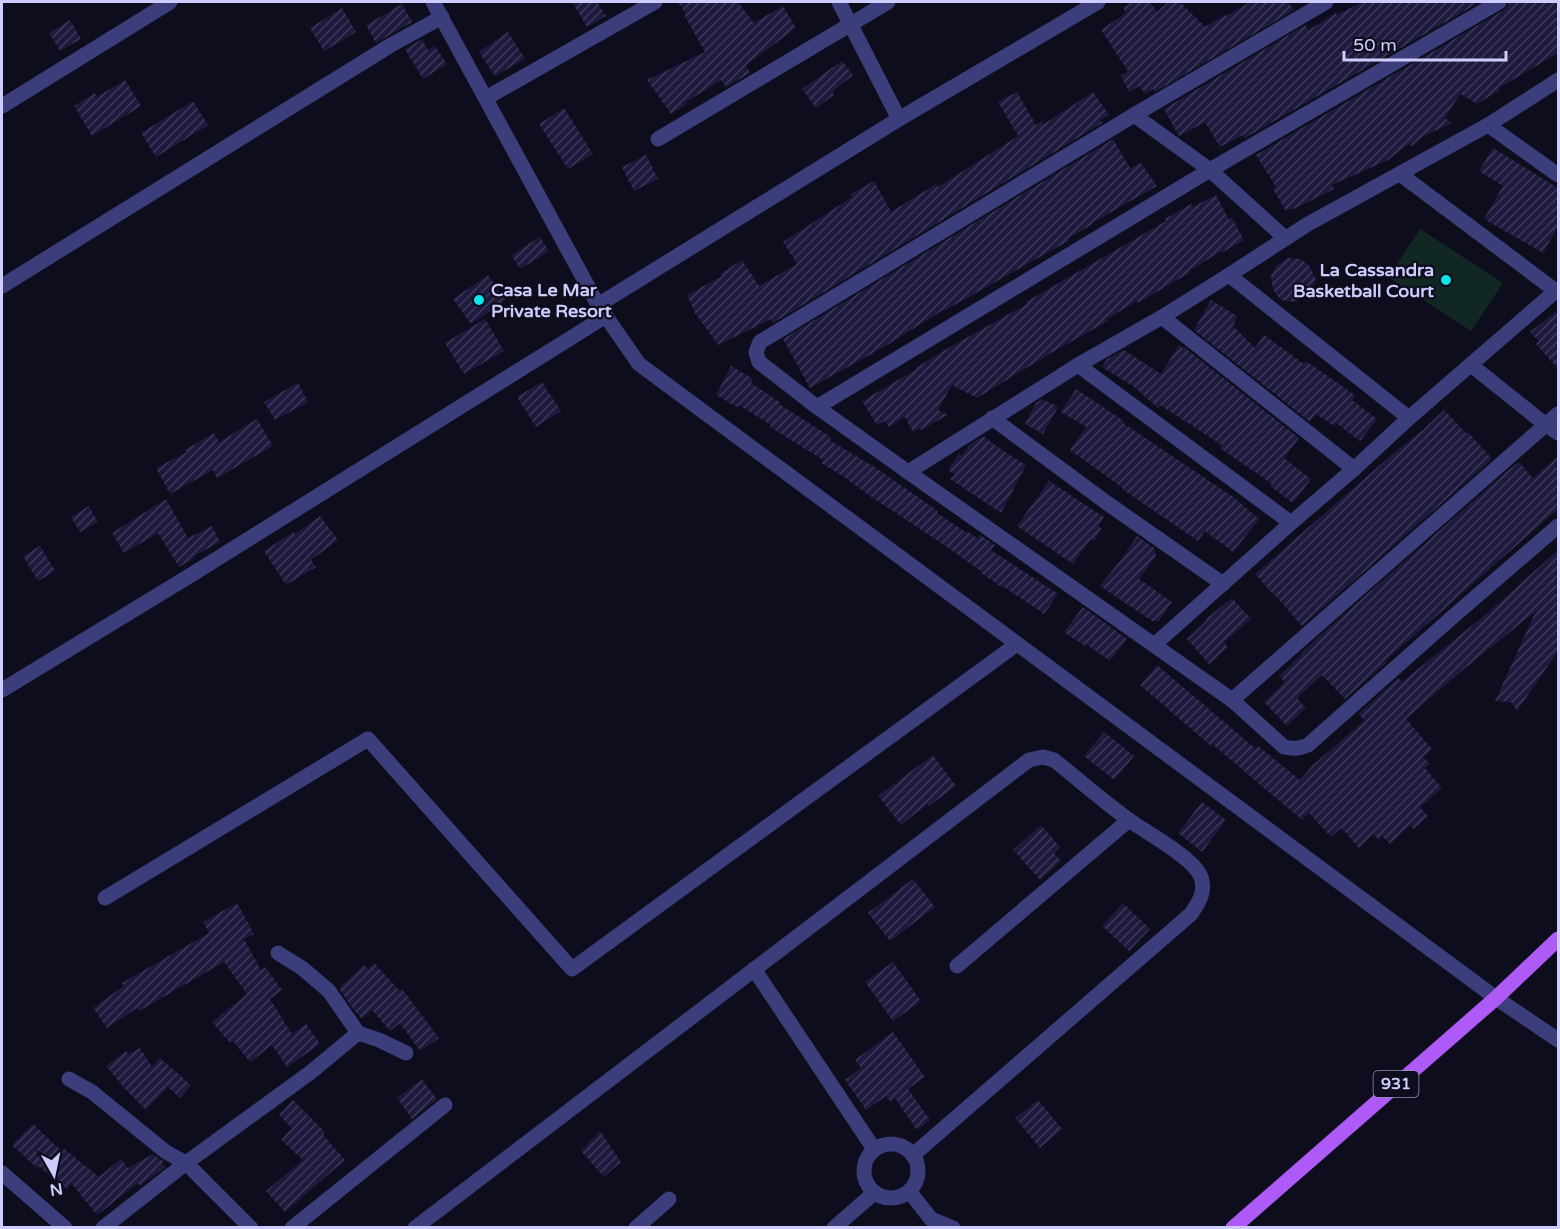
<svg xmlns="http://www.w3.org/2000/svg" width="1560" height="1229" font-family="'Varela Round',sans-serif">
	<defs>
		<pattern id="building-hatch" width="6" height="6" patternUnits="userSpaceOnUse" patternTransform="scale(1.5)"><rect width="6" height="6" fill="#1e1a3d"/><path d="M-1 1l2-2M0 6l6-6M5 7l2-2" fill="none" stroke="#3e3a5a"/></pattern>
	</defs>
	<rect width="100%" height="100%" fill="#0e0d1d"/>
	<!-- pitch -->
	<polygon fill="#102724" points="1420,229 1503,283 1471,331 1388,277"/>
	<!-- building -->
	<g fill="url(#building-hatch)">
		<polygon points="572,2 597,2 606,16 587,27"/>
		<polygon points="678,2 738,2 754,23 783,6 796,28 746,65 750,73 726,87 721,80 686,102 687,104 671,114 647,80 705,52 684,15 686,14"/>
		<polygon points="1132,2 1150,2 1157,12 1168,2 1180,2 1205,27 1225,15 1226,16 1250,2 1288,2 1294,10 1155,92 1153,89 1145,94 1139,86 1129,92 1121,76 1128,71 1101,30 1126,13 1123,8"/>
		<polygon points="1362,2 1480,2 1245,138 1243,135 1220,147 1205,122 1180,136 1178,135 1164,109 1305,25 1309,30 1336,13 1337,15"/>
		<polygon points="1509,2 1558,2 1558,53 1499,88 1500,90 1477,104 1460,94 1445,118 1452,123 1426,135 1411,146 1409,144 1388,160 1332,185 1334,189 1294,209 1292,208 1286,211 1273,189 1276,187 1256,155 1504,10 1508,6"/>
		<polygon points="402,4 412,22 376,43 366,25"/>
		<polygon points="342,8 356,32 324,51 310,28"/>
		<polygon points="70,20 81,39 60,51 49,33"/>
		<polygon points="508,32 525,59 495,76 479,52"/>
		<polygon points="422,39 428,50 435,46 447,64 423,79 405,49"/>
		<polygon points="842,61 853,75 832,92 834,95 816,108 802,89"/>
		<polygon points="125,80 141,106 92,136 74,106 95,93 97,97"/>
		<polygon points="1017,92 1036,125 1042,121 1044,124 1093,92 1109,115 1101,120 1102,123 773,323 771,319 718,345 695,313 687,295 722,276 720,274 742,260 759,286 797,264 783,242 852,197 851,194 874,181 891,212 936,184 938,187 1018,136 998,102"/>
		<polygon points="193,101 208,125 156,157 141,133"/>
		<polygon points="564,108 593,154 568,169 539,124"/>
		<polygon points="1113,139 1130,168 1141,163 1157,186 1092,223 1093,224 1069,238 1070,240 944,311 943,310 884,347 810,388 783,339"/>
		<polygon points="1493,148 1558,188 1558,227 1543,253 1484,219 1503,186 1479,171"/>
		<polygon points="646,155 658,179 634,191 622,167"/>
		<polygon points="1216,195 1229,220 1232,218 1244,240 1223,252 1222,251 1190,270 1191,272 1146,298 1138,303 1137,301 1107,319 1108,321 1051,353 977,398 952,385 938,410 948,415 921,430 920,428 913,432 905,417 889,427 885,421 877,425 862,401 917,369 916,368 943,351 1027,304 1026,302 1166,221 1165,219 1191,204 1193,207"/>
		<polygon points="540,237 549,251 520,269 511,255"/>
		<polygon points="1288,258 1301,259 1309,266 1316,279 1309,293 1295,302 1281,300 1273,290 1271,276 1276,266"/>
		<polygon points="488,275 506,300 471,324 453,299"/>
		<polygon points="1211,300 1237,316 1233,326 1255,348 1264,335 1304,364 1306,361 1355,395 1352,400 1377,419 1360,441 1336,423 1334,426 1316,414 1310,422 1194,330"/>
		<polygon points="1558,310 1558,369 1536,344 1539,341 1530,332"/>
		<polygon points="485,319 504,351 464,374 445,343"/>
		<polygon points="1179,345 1183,348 1184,347 1299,438 1284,458 1311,479 1293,503 1270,486 1272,484 1220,448 1222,445 1160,405 1158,408 1133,386 1102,367 1107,359 1124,350 1161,374"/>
		<polygon points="731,366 753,379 751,383 781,403 779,404 829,436 831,438 829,440 873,466 938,511 937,513 967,533 968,532 977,538 980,535 995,545 991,550 1058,594 1044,614 1004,587 1003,588 981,573 982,572 941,543 873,498 844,477 821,463 823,460 770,427 771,425 739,405 737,407 716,395"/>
		<polygon points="542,382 561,411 536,427 517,397"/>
		<polygon points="298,383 308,402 275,420 264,402"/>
		<polygon points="1076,389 1124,421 1123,423 1233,497 1259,519 1233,552 1205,531 1198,541 1122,489 1123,488 1070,450 1086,427 1061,412"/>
		<polygon points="1042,399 1058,407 1043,434 1025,424 1036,403"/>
		<polygon points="1444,410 1467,434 1468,432 1492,459 1302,626 1274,594 1273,594 1255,574 1394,453 1421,431 1421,432"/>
		<polygon points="257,419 273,446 217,478 213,470 170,494 156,468 187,452 185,450 214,433 219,442"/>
		<polygon points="983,436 1005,452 1026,465 1001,513 950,479 955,474 948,470 959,454 961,456 969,445"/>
		<polygon points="1558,456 1558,509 1385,661 1386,663 1345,699 1322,675 1297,698 1306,708 1287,726 1264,702 1285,682 1279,676 1302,654 1301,653 1315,640 1505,473 1519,462 1533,478"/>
		<polygon points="1049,481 1104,517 1099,525 1101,529 1094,541 1091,539 1073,564 1017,526"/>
		<polygon points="166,499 188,538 212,526 220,542 194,556 195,558 179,567 158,533 124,553 112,533"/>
		<polygon points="89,506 98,522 80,532 71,517"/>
		<polygon points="320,516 338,540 311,560 316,567 286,585 264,551 293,532 295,534"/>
		<polygon points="1137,536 1153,547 1156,556 1139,579 1172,602 1159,621 1152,621 1100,586 1122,558"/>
		<polygon points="40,546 55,571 38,581 23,556"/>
		<polygon points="1558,550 1558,651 1517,711 1511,702 1495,701 1536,611 1459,673 1406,719 1432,749 1423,757 1430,764 1425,768 1442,788 1420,807 1428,816 1414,829 1410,825 1390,844 1382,836 1379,840 1373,834 1359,848 1341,828 1331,837 1309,813 1302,820 1212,744 1211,746 1140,685 1157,665 1256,749 1258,746 1300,780 1313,765 1365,720 1358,714 1398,678 1402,682 1490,611"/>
		<polygon points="1232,598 1251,619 1224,642 1228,647 1209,664 1187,639 1207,620 1206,619"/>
		<polygon points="1083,607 1127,639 1110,661 1086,644 1085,646 1064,632"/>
		<polygon points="1104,732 1134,756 1114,780 1084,756"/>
		<polygon points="933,755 956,786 929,806 927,804 901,825 878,796"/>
		<polygon points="1202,802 1226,820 1202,852 1178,833"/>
		<polygon points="1041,825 1060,847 1054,853 1061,861 1040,880 1013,850"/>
		<polygon points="913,879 935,907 890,941 868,913"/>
		<polygon points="237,903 254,934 244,939 261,970 265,967 282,990 270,999 292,1034 306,1024 320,1044 287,1067 272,1045 250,1062 233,1041 230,1043 212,1022 247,994 224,962 139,1011 137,1008 107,1028 93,1008 124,986 122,983 209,933 203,922"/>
		<polygon points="1123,903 1150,929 1129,951 1102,926"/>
		<polygon points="893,962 921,1001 893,1021 865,982"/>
		<polygon points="374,963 400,991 402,989 439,1038 420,1051 400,1023 390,1031 372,1010 362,1019 353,1009 339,988 364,965 368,969"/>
		<polygon points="893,1032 925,1077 908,1089 930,1120 917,1130 895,1098 891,1102 886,1096 866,1110 845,1080 861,1068 855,1060"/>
		<polygon points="140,1048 152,1067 160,1058 191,1085 180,1098 168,1087 146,1110 126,1090 106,1066 126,1051 129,1054"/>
		<polygon points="422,1079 437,1099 412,1119 397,1098"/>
		<polygon points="293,1100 325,1132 323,1135 345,1160 285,1212 266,1191 303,1160 281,1140 292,1128 279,1115"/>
		<polygon points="1038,1100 1062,1129 1040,1148 1015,1118"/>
		<polygon points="33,1124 59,1149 62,1147 99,1177 121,1159 128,1168 153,1154 164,1162 162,1163 165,1167 140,1186 138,1183 97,1215 71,1183 67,1189 38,1166 37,1168 12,1145"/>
		<polygon points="600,1131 621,1162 604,1177 581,1151"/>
	</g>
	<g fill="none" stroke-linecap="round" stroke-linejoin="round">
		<!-- minor -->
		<g stroke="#3b3e7a" stroke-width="15">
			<polyline points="433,2 598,305 639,364 1496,998 1558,1040"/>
			<polyline points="839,2 899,119"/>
			<path d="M1326,2L1134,115L760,342L756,352L759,362L817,407L908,472L1232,700L1284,747C1294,749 1299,749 1308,745L1456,614L1558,526"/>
			<polyline points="486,98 655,2"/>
			<polyline points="2,106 170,2"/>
			<polyline points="1134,115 1210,170 1285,238"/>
			<polyline points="1488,125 1558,175"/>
			<polyline points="658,139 888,2"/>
			<polyline points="1400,174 1556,291"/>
			<polyline points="1229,275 1409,418"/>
			<polyline points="2,286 391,45 442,17"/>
			<polyline points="598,305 899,119 1098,2"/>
			<polyline points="1162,317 1354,469"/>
			<polyline points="1078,365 1291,523"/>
			<polyline points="1471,365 1546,425 1558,433"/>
			<polyline points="817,407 1210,170 1499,2"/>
			<polyline points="992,418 1107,503 1223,584"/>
			<polyline points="908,472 1078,365 1162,317 1229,275 1308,224 1488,125 1558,80"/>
			<polyline points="1154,645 1291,523 1354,469 1409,418 1558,289"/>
			<polyline points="2,690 191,575 606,316"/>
			<polyline points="1232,700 1558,414"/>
			<polyline points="105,898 368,739 572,969 1017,644"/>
			<polyline points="957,966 1129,820"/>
			<polyline points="754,969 874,1149"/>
			<polyline points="358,1033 379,1040 406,1053"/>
			<polyline points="69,1079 92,1092 166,1152 186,1163 251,1228"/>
			<circle cx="891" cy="1171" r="27"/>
			<polyline points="2,1173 65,1228"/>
			<polyline points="909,1191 931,1219 953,1228"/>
			<polyline points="103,1228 186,1163 311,1072 358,1033 329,991 302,968 278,953"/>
			<polyline points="292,1228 445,1105"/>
			<path d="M415,1228L1029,760L1043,757L1054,760C1079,780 1103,801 1129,820C1147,833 1194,858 1201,877C1206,892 1199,902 1191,914L913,1155"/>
			<polyline points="636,1228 669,1199"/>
			<polyline points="834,1228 874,1193"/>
		</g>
		<!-- major -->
		<polyline stroke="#ae5af6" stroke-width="15" points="1233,1228 1496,998 1558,939"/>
	</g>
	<!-- markers -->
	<g fill="#0de4e7" stroke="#0e0d1d" stroke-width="2">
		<circle cx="1446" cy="280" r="6"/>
		<circle cx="479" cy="300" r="6"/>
	</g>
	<g text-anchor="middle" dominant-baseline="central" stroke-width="4.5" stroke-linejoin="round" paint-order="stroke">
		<!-- shield labels -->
		<rect fill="#0e0d1d" stroke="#9493b9" stroke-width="1.5" x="1373.5" y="1071" width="45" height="26" rx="4.5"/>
		<g font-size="16" font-weight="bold" fill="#ceccfc">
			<text x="1396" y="1084">931</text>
		</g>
		<!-- poi labels -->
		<g font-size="18" font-weight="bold" fill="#ceccfc" stroke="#0e0d1d" text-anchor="end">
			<text x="1434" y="270">La Cassandra<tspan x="1434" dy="21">Basketball Court</tspan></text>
			<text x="491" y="290" text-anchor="start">Casa Le Mar<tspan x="491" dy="21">Private Resort</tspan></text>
		</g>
	</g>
	<!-- border -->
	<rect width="1560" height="1229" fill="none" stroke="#ceccfc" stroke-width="6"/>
	<!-- north arrow -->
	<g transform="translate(54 1175) rotate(171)" stroke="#0e0d1d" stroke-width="4.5" paint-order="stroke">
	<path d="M0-4.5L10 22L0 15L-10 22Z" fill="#ceccfc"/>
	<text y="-9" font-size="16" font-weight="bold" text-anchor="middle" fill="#ceccfc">N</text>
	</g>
	<!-- scale -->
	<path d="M1344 51v9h162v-9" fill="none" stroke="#ceccfc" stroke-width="3"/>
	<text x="1353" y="51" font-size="18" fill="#ceccfc" stroke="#0e0d1d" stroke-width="4.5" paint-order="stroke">50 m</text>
</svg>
